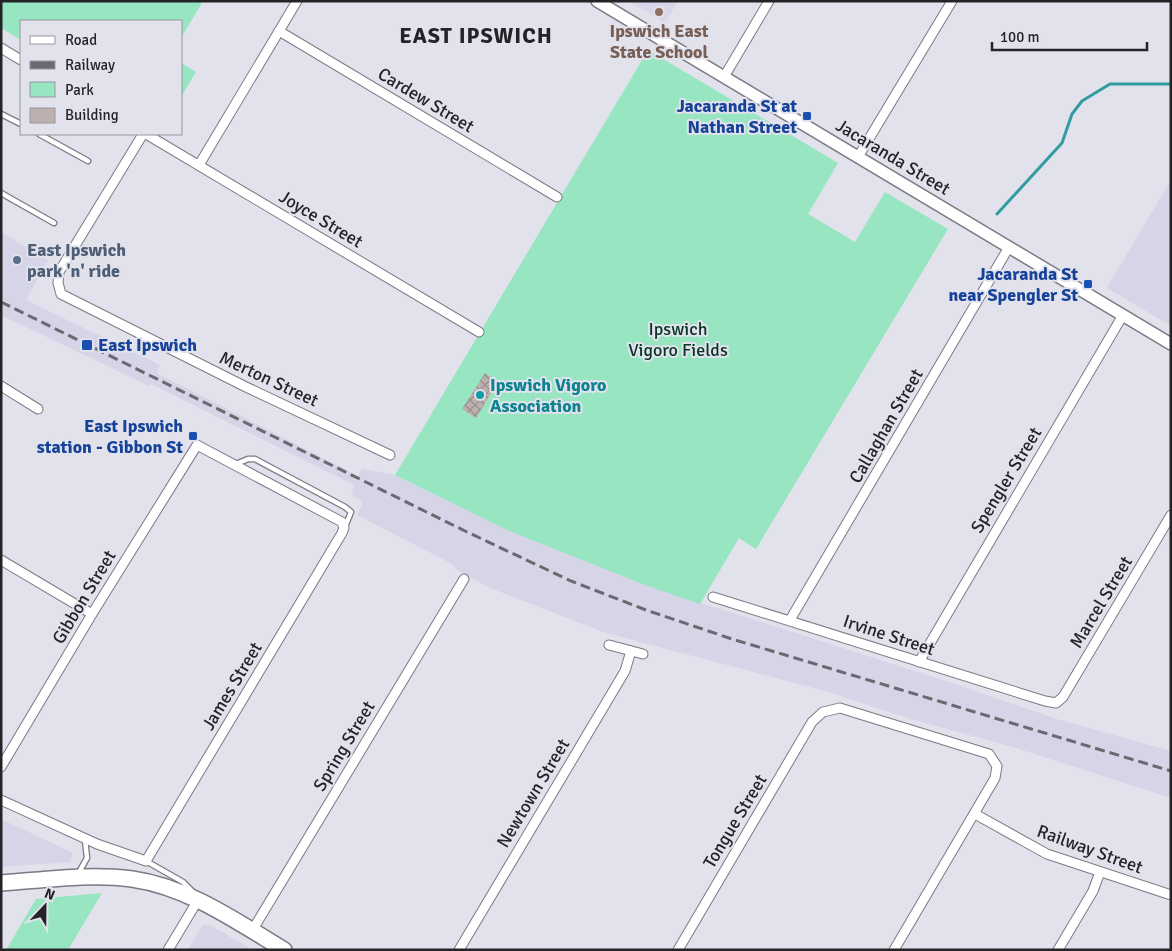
<svg xmlns="http://www.w3.org/2000/svg" width="1172" height="951" font-family="Signika,sans-serif">
	<defs>
		<pattern id="building-cross-hatch" width="8" height="8" patternUnits="userSpaceOnUse" patternTransform="scale(1.25)"><rect width="8" height="8" fill="#bdb1af"/><path d="M0 0l8 8M0 8l8-8" fill="none" stroke="#99908e"/></pattern>
	</defs>
	<rect width="100%" height="100%" fill="#e2e2ed"/>
	<!-- built -->
	<g fill="#d5d5e7">
		<polygon points="1171,180 1171,326 1107,288"/>
		<polygon points="1,232 48,260 26,300 160,365 157,373 358,476 362,469 395,475 507,530 645,585 946,681 1060,720 1171,751 1171,798 1013,747 914,720 825,691 606,633 490,588 458,571 452,564 357,515 363,502 351,494 354,485 151,384 149,386 1,315"/>
		<polygon points="1,819 73,853 70,862 1,867"/>
		<polygon points="204,924 212,926 252,950 187,950"/>
	</g>
	<!-- education -->
	<polygon fill="#d9d6ec" points="628,1 678,1 665,23"/>
	<!-- park -->
	<g fill="#97e6c1">
		<polygon points="1,1 203,1 181,38 181,21 21,21 21,40 1,28"/>
		<polygon points="648,50 838,163 808,214 855,242 885,192 948,229 756,549 739,538 700,604 645,585 507,530 395,475"/>
		<polygon points="181,63 196,72 181,97"/>
		<polygon points="102,893 68,950 6,950 36,899"/>
	</g>
	<g fill="none" stroke-linecap="round" stroke-linejoin="round">
		<!-- stream -->
		<polyline stroke="#339ca0" stroke-width="3" points="997,214 1062,143 1072,114 1082,101 1110,84 1171,84"/>
	</g>
	<!-- building -->
	<polygon fill="url(#building-cross-hatch)" points="485,373 498,382 476,418 462,409"/>
	<g fill="none" stroke-linecap="round" stroke-linejoin="round">
		<defs>
			<g id="service">
				<polyline points="1,114 21,124"/>
				<polyline points="39,134 88,161"/>
				<polyline points="1,193 54,223"/>
				<polyline points="236,464 248,459 255,459 345,507 351,512 345,527"/>
				<polyline points="146,861 183,882 193,892"/>
				<polyline points="78,874 87,858 85,840"/>
			</g>
			<g id="minor">
				<polyline points="279,31 557,197"/>
				<polyline points="1,48 21,60"/>
				<polyline points="724,77 769,1"/>
				<polyline points="143,134 59,272 58,283 61,294 244,386 390,455"/>
				<polyline points="146,134 479,332"/>
				<polyline points="858,157 952,1"/>
				<polyline points="199,165 297,1"/>
				<polyline points="1,386 38,409"/>
				<polyline points="1,560 92,614"/>
				<polyline points="713,597 1045,701 1056,703 1063,697 1171,515"/>
				<polyline points="790,620 1009,247"/>
				<polyline points="609,645 643,654"/>
				<polyline points="919,662 1123,315"/>
				<polyline points="1,767 92,614 197,445 342,522 344,528 342,533 146,861 97,844 1,800"/>
				<polyline points="975,814 1047,854 1171,895"/>
				<polyline points="252,931 464,579"/>
				<polyline points="168,950 198,900"/>
				<polyline points="459,950 625,671 631,651"/>
				<polyline points="678,950 812,722 823,712 840,708 989,754 997,766 995,778 894,950"/>
				<polyline points="1058,950 1093,891 1100,872"/>
			</g>
			<polyline id="tertiary" points="597,1 1171,344"/>
			<path id="primary" d="M1,883C44,880 89,873 132,879C188,887 236,921 284,950"/>
		</defs>
		<!-- service casing -->
		<use href="#service" stroke="#797a83" stroke-width="7"/>
		<!-- minor casing -->
		<use href="#minor" stroke="#797a83" stroke-width="11"/>
		<!-- tertiary casing -->
		<use href="#tertiary" stroke="#797a83" stroke-width="14"/>
		<!-- primary casing -->
		<use href="#primary" stroke="#797a83" stroke-width="18"/>
		<!-- service -->
		<use href="#service" stroke="#fff" stroke-width="4.5"/>
		<!-- minor -->
		<use href="#minor" stroke="#fff" stroke-width="9"/>
		<!-- tertiary -->
		<use href="#tertiary" stroke="#fff" stroke-width="11"/>
		<!-- primary -->
		<use href="#primary" stroke="#fff" stroke-width="15"/>
		<!-- rail -->
		<polyline stroke="#69696f" stroke-width="3" stroke-dasharray="10 5" stroke-linecap="butt" points="1,302 465,531 571,581 646,610 732,639 1171,771"/>
	</g>
	<!-- markers -->
	<circle fill="#8d6e63" stroke="#e2e2ed" stroke-width="2" cx="659" cy="12" r="5"/>
	<g fill="#1a4fb4" stroke="#e2e2ed" stroke-width="2">
		<rect x="802" y="111" width="10" height="10" rx="2.5"/>
		<rect x="1083" y="279" width="10" height="10" rx="2.5"/>
		<rect x="81" y="339" width="12" height="12" rx="2.5"/>
		<rect x="188" y="431" width="10" height="10" rx="2.5"/>
	</g>
	<circle fill="#5c6f8a" stroke="#e2e2ed" stroke-width="2" cx="17" cy="260" r="5"/>
	<circle fill="#0f9aa8" stroke="#e2e2ed" stroke-width="2" cx="480" cy="395" r="5"/>
	<g text-anchor="middle" dominant-baseline="central" stroke-width="4" stroke-linejoin="round" paint-order="stroke">
		<!-- education labels -->
		<g font-size="18" font-weight="bold" fill="#785e54" stroke="#e2e2ed">
			<text x="659" y="31">Ipswich East<tspan x="659" dy="21">State School</tspan></text>
		</g>
		<!-- street labels -->
		<g font-size="18" fill="#242428" stroke="#e2e2ed">
			<text transform="translate(426 100) rotate(31)">Cardew Street</text>
			<text transform="translate(893 157) rotate(31)">Jacaranda Street</text>
			<text transform="translate(321 219) rotate(31)">Joyce Street</text>
			<text transform="translate(269 379) rotate(25)">Merton Street</text>
			<text transform="translate(886 426) rotate(-60)">Callaghan Street</text>
			<text transform="translate(1006 480) rotate(-59)">Spengler Street</text>
			<text transform="translate(84 597) rotate(-59)">Gibbon Street</text>
			<text transform="translate(1101 602) rotate(-59)">Marcel Street</text>
			<text transform="translate(889 635) rotate(18)">Irvine Street</text>
			<text transform="translate(232 686) rotate(-59)">James Street</text>
			<text transform="translate(344 746) rotate(-59)">Spring Street</text>
			<text transform="translate(533 793) rotate(-59)">Newtown Street</text>
			<text transform="translate(735 821) rotate(-59)">Tongue Street</text>
			<text transform="translate(1090 849) rotate(20)">Railway Street</text>
		</g>
		<!-- transit labels -->
		<g font-size="18" font-weight="bold" fill="#164399" stroke="#e2e2ed" text-anchor="end">
			<text x="797" y="106">Jacaranda St at<tspan x="797" dy="21">Nathan Street</tspan></text>
			<text x="1078" y="274">Jacaranda St<tspan x="1078" dy="21">near Spengler St</tspan></text>
			<text x="98" y="345" text-anchor="start">East Ipswich</text>
			<text x="183" y="426">East Ipswich<tspan x="183" dy="21">station - Gibbon St</tspan></text>
		</g>
		<!-- service labels -->
		<g font-size="18" font-weight="bold" fill="#4e5e75" stroke="#e2e2ed" text-anchor="start">
			<text x="27" y="250">East Ipswich<tspan x="27" dy="21">park 'n' ride</tspan></text>
		</g>
		<!-- park labels -->
		<g font-size="18" fill="#053523" stroke="#e2e2ed">
			<text x="678" y="329">Ipswich<tspan x="678" dy="21">Vigoro Fields</tspan></text>
		</g>
		<!-- culture labels -->
		<g font-size="18" font-weight="bold" fill="#0d838f" stroke="#e2e2ed" text-anchor="start">
			<text x="490" y="385">Ipswich Vigoro<tspan x="490" dy="21">Association</tspan></text>
		</g>
		<!-- district labels -->
		<g font-size="22" font-weight="bold" letter-spacing="1" fill="#242428" stroke="#e2e2ed">
			<text x="476" y="35">EAST IPSWICH</text>
		</g>
	</g>
	<!-- border -->
	<rect width="1172" height="951" fill="none" stroke="#242428" stroke-width="5"/>
	<!-- legend -->
	<rect x="20" y="20" width="162" height="115" fill="#e2e2ed" stroke="#96969e"/>
	<rect x="30" y="36" width="25" height="8" fill="#ffffff" stroke="#96969e"/>
	<text x="65" y="45" font-size="15" fill="#242428">Road</text>
	<rect x="30" y="61" width="25" height="8" fill="#69696f" stroke="#96969e"/>
	<text x="65" y="70" font-size="15" fill="#242428">Railway</text>
	<rect x="30" y="82" width="25" height="15" fill="#97e6c1" stroke="#96969e"/>
	<text x="65" y="95" font-size="15" fill="#242428">Park</text>
	<rect x="30" y="108" width="25" height="15" fill="#bdb1af" stroke="#96969e"/>
	<text x="65" y="120" font-size="15" fill="#242428">Building</text>
	<!-- north arrow -->
	<g transform="translate(45 906) rotate(22)" stroke="#e2e2ed" stroke-width="4" paint-order="stroke">
	<path d="M0-4L9 19L0 12L-9 19Z" fill="#242428"/>
	<text y="-8" font-size="14" font-weight="bold" text-anchor="middle" fill="#242428">N</text>
	</g>
	<!-- scale -->
	<path d="M992 42v8h155v-8" fill="none" stroke="#242428" stroke-width="2.5"/>
	<text x="1000" y="42" font-size="15" fill="#242428" stroke="#e2e2ed" stroke-width="4" paint-order="stroke">100 m</text>
</svg>
